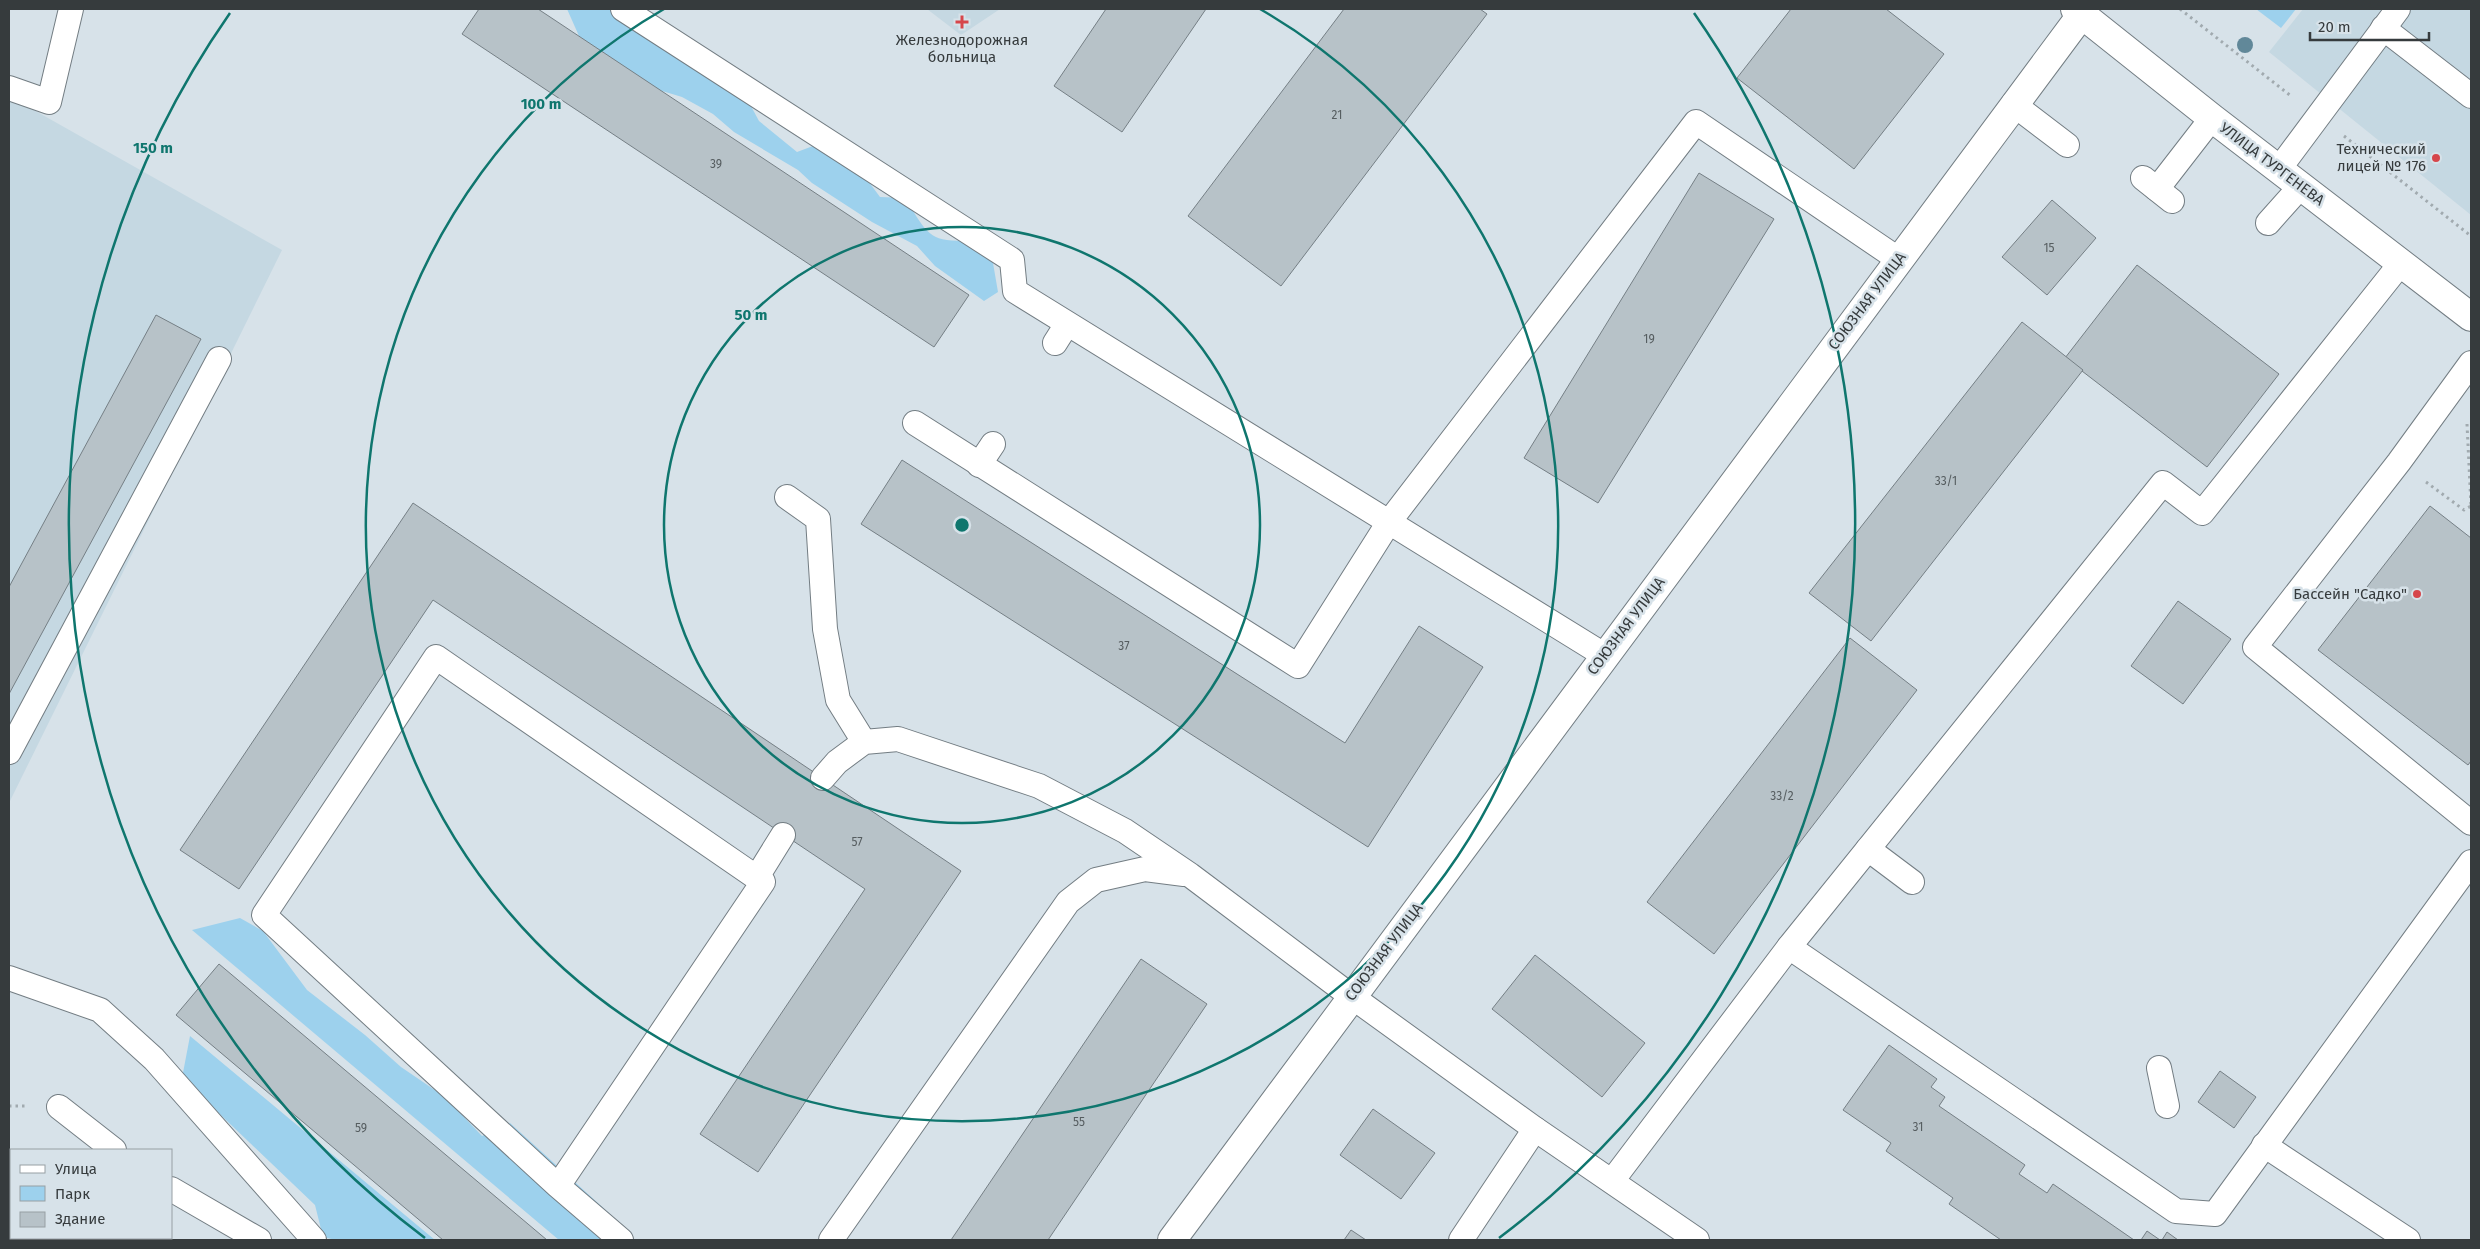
<svg xmlns="http://www.w3.org/2000/svg" width="2480" height="1249" font-family="'Fira Sans',sans-serif">
	<rect width="100%" height="100%" fill="#d7e2e9"/>
	<!-- built -->
	<g fill="#c5d8e2">
		<polygon points="927,9 1000,9 961,35"/>
		<polygon points="2303,9 2471,9 2471,215 2269,52"/>
		<polygon points="9,96 282,250 9,803"/>
	</g>
	<!-- green -->
	<g fill="#9dd1ed">
		<path d="M567,9H612L745,95L759,121L797,152L821,143L857,166L880,197L905,198C926,231 928,244 970,240L993,263L998,292L984,301L935,266L917,246L872,222L812,183L798,170L734,132L713,114L682,97L626,80L583,45Z"/>
		<polygon points="2256,9 2296,9 2281,28"/>
		<polygon points="240,918 263,931 307,990 365,1035 401,1067 445,1097 482,1136 510,1123 622,1225 628,1240 559,1240 192,930"/>
		<polygon points="190,1036 435,1240 336,1240 323,1237 315,1205 182,1078"/>
	</g>
	<!-- building -->
	<g fill="#b7c2c8" stroke="#757f85">
		<polygon points="479,9 538,9 969,295 934,347 462,34"/>
		<polygon points="1106,9 1206,9 1122,132 1054,86"/>
		<polygon points="1344,9 1480,9 1487,14 1281,286 1188,216"/>
		<polygon points="1791,9 1886,9 1944,54 1854,169 1737,78"/>
		<polygon points="1699,173 1774,219 1598,503 1524,458"/>
		<polygon points="2052,200 2096,238 2047,295 2002,257"/>
		<polygon points="2137,265 2279,374 2207,467 2065,358"/>
		<polygon points="156,315 201,339 9,694 9,587"/>
		<polygon points="2022,322 2083,370 1871,641 1809,593"/>
		<polygon points="902,460 1345,743 1419,626 1483,667 1368,847 861,524"/>
		<polygon points="413,503 961,871 758,1172 700,1134 865,889 433,600 239,889 180,850"/>
		<polygon points="2430,506 2471,538 2471,761 2468,765 2318,650"/>
		<polygon points="2178,601 2231,639 2183,704 2131,666"/>
		<polygon points="1850,638 1917,690 1714,954 1647,902"/>
		<polygon points="1535,955 1645,1043 1602,1097 1492,1009"/>
		<polygon points="1141,959 1207,1004 1048,1240 951,1240"/>
		<polygon points="219,964 547,1240 443,1240 176,1015"/>
		<polygon points="1889,1045 1937,1079 1931,1087 1945,1097 1939,1106 2025,1165 2019,1174 2047,1193 2053,1184 2134,1240 2001,1240 1949,1204 1953,1198 1886,1151 1891,1143 1843,1110"/>
		<polygon points="2220,1071 2256,1097 2234,1128 2198,1102"/>
		<polygon points="1373,1109 1435,1153 1401,1199 1340,1155"/>
		<polygon points="1351,1230 1366,1240 1344,1240"/>
		<polygon points="2147,1231 2160,1240 2141,1240"/>
		<polygon points="2167,1232 2178,1240 2162,1240"/>
	</g>
	<g fill="none" stroke-linecap="round" stroke-linejoin="round">
		<defs>
			<g id="service">
				<polyline points="623,9 1012,260 1015,291 1604,655"/>
				<polyline points="2383,28 2471,96"/>
				<polyline points="9,88 49,102 71,9"/>
				<polyline points="2013,104 2067,145"/>
				<polyline points="2279,169 2398,9"/>
				<polyline points="2143,178 2172,201"/>
				<polyline points="2157,189 2212,118"/>
				<polyline points="2268,223 2301,186"/>
				<polyline points="1055,343 1067,324"/>
				<polyline points="2471,363 2399,462 2255,647 2471,823"/>
				<polyline points="915,423 1298,666 1389,522 1696,122 1898,259"/>
				<polyline points="979,465 993,444"/>
				<polyline points="787,497 818,519 825,629 838,700 864,742"/>
				<polyline points="9,752 219,359"/>
				<polyline points="823,778 837,762 864,742 898,739 1039,786 1125,831 1190,875 1351,996 1535,1129 1697,1240"/>
				<polyline points="1868,849 1912,882"/>
				<polyline points="757,877 783,835"/>
				<polyline points="1789,947 2176,1211 2215,1214 2471,862"/>
				<polyline points="9,978 100,1010 154,1059 314,1240"/>
				<polyline points="2159,1068 2167,1106"/>
				<polyline points="59,1107 114,1150"/>
				<polyline points="2264,1145 2408,1240"/>
				<polyline points="1612,1181 1789,947 2163,483 2202,513 2401,263"/>
				<polyline points="558,1186 264,915 436,657 763,882 558,1186 621,1240"/>
				<polyline points="171,1189 259,1240"/>
				<polyline points="831,1240 1068,902 1096,880 1145,869 1184,874"/>
				<polyline points="1461,1240 1535,1129"/>
			</g>
			<polyline id="minor" points="1172,1240 2082,14"/>
			<polyline id="tertiary" points="2075,9 2212,118 2471,317"/>
		</defs>
		<!-- service casing -->
		<use href="#service" stroke="#737d83" stroke-width="26"/>
		<!-- minor casing -->
		<use href="#minor" stroke="#737d83" stroke-width="30"/>
		<!-- tertiary casing -->
		<use href="#tertiary" stroke="#737d83" stroke-width="30"/>
		<!-- path -->
		<g stroke="#a1aaaf" stroke-width="3" stroke-dasharray="2.5 4" stroke-linecap="butt">
			<polyline points="2180,9 2291,96"/>
			<polyline points="2344,136 2471,236"/>
			<polyline points="2467,424 2471,506"/>
			<polyline points="2426,482 2464,510 2471,506"/>
			<polyline points="9,1106 28,1106"/>
		</g>
		<!-- service -->
		<use href="#service" stroke="#fff" stroke-width="24"/>
		<!-- minor -->
		<use href="#minor" stroke="#fff" stroke-width="28"/>
		<!-- tertiary -->
		<use href="#tertiary" stroke="#fff" stroke-width="28"/>
	</g>
	<!-- trees -->
	<circle fill="#618899" cx="2245" cy="45" r="8"/>
	<!-- distance rings -->
	<g fill="none" stroke="#0f766e" stroke-width="2.5">
		<circle cx="962" cy="525" r="298"/>
		<path d="M1260 9A596 596 0 1 1 664 9"/>
		<path d="M425 1238A893 893 0 0 1 230 13M1694 13A893 893 0 0 1 1499 1238"/>
	</g>
	<!-- markers -->
	<g fill="#d6464b" stroke="#d7e2e9" stroke-width="2">
		<path d="M959.5 14.5h5v5h5v5h-5v5h-5v-5h-5v-5h5z"/>
		<circle cx="2436" cy="158" r="5"/>
		<circle cx="2417" cy="594" r="5"/>
	</g>
	<g text-anchor="middle" dominant-baseline="central" stroke-width="5" stroke-linejoin="round" paint-order="stroke">
		<!-- number labels -->
		<g font-size="12" fill="#565d60">
			<text x="1337" y="115">21</text>
			<text x="716" y="164">39</text>
			<text x="2049" y="248">15</text>
			<text x="1649" y="339">19</text>
			<text x="1946" y="481">33/1</text>
			<text x="1124" y="646">37</text>
			<text x="1782" y="796">33/2</text>
			<text x="857" y="842">57</text>
			<text x="1079" y="1122">55</text>
			<text x="1918" y="1127">31</text>
			<text x="361" y="1128">59</text>
		</g>
		<!-- poi labels -->
		<g font-size="15" fill="#363b3d" stroke="#d7e2e9" text-anchor="end">
			<text x="962" y="40" text-anchor="middle">Железнодорожная<tspan x="962" dy="17">больница</tspan></text>
			<text x="2426" y="149">Технический<tspan x="2426" dy="17">лицей № 176</tspan></text>
			<text x="2407" y="594">Бассейн "Садко"</text>
		</g>
		<!-- street labels -->
		<g font-size="15" fill="#363b3d" stroke="#d7e2e9">
			<text transform="translate(2272 164) rotate(37)">УЛИЦА ТУРГЕНЕВА</text>
			<text transform="translate(1867 301) rotate(-53)">СОЮЗНАЯ УЛИЦА</text>
			<text transform="translate(1626 626) rotate(-53)">СОЮЗНАЯ УЛИЦА</text>
			<text transform="translate(1384 952) rotate(-53)">СОЮЗНАЯ УЛИЦА</text>
		</g>
	</g>
	<circle cx="962" cy="525" r="8" fill="#0f766e" stroke="#d7e2e9" stroke-width="2.5"/>
	<g font-size="15" text-anchor="middle" font-weight="bold" fill="#0f766e" stroke="#d7e2e9" stroke-width="5" stroke-linejoin="round" paint-order="stroke">
		<text x="541" y="109">100 m</text>
		<text x="153" y="153">150 m</text>
		<text x="751" y="320">50 m</text>
	</g>
	<!-- border -->
	<rect width="2480" height="1249" fill="none" stroke="#363b3d" stroke-width="20"/>
	<!-- legend -->
	<rect x="10" y="1149" width="162" height="90" fill="#d7e2e9" stroke="#979fa4"/>
	<rect x="20" y="1165" width="25" height="8" fill="#ffffff" stroke="#979fa4"/>
	<text x="55" y="1174" font-size="15" fill="#363b3d">Улица</text>
	<rect x="20" y="1186" width="25" height="15" fill="#9dd1ed" stroke="#979fa4"/>
	<text x="55" y="1199" font-size="15" fill="#363b3d">Парк</text>
	<rect x="20" y="1212" width="25" height="15" fill="#b7c2c8" stroke="#979fa4"/>
	<text x="55" y="1224" font-size="15" fill="#363b3d">Здание</text>
	<!-- scale -->
	<path d="M2310 32v8h119v-8" fill="none" stroke="#363b3d" stroke-width="2.5"/>
	<text x="2318" y="32" font-size="15" fill="#363b3d" stroke="#d7e2e9" stroke-width="4" paint-order="stroke">20 m</text>
</svg>
